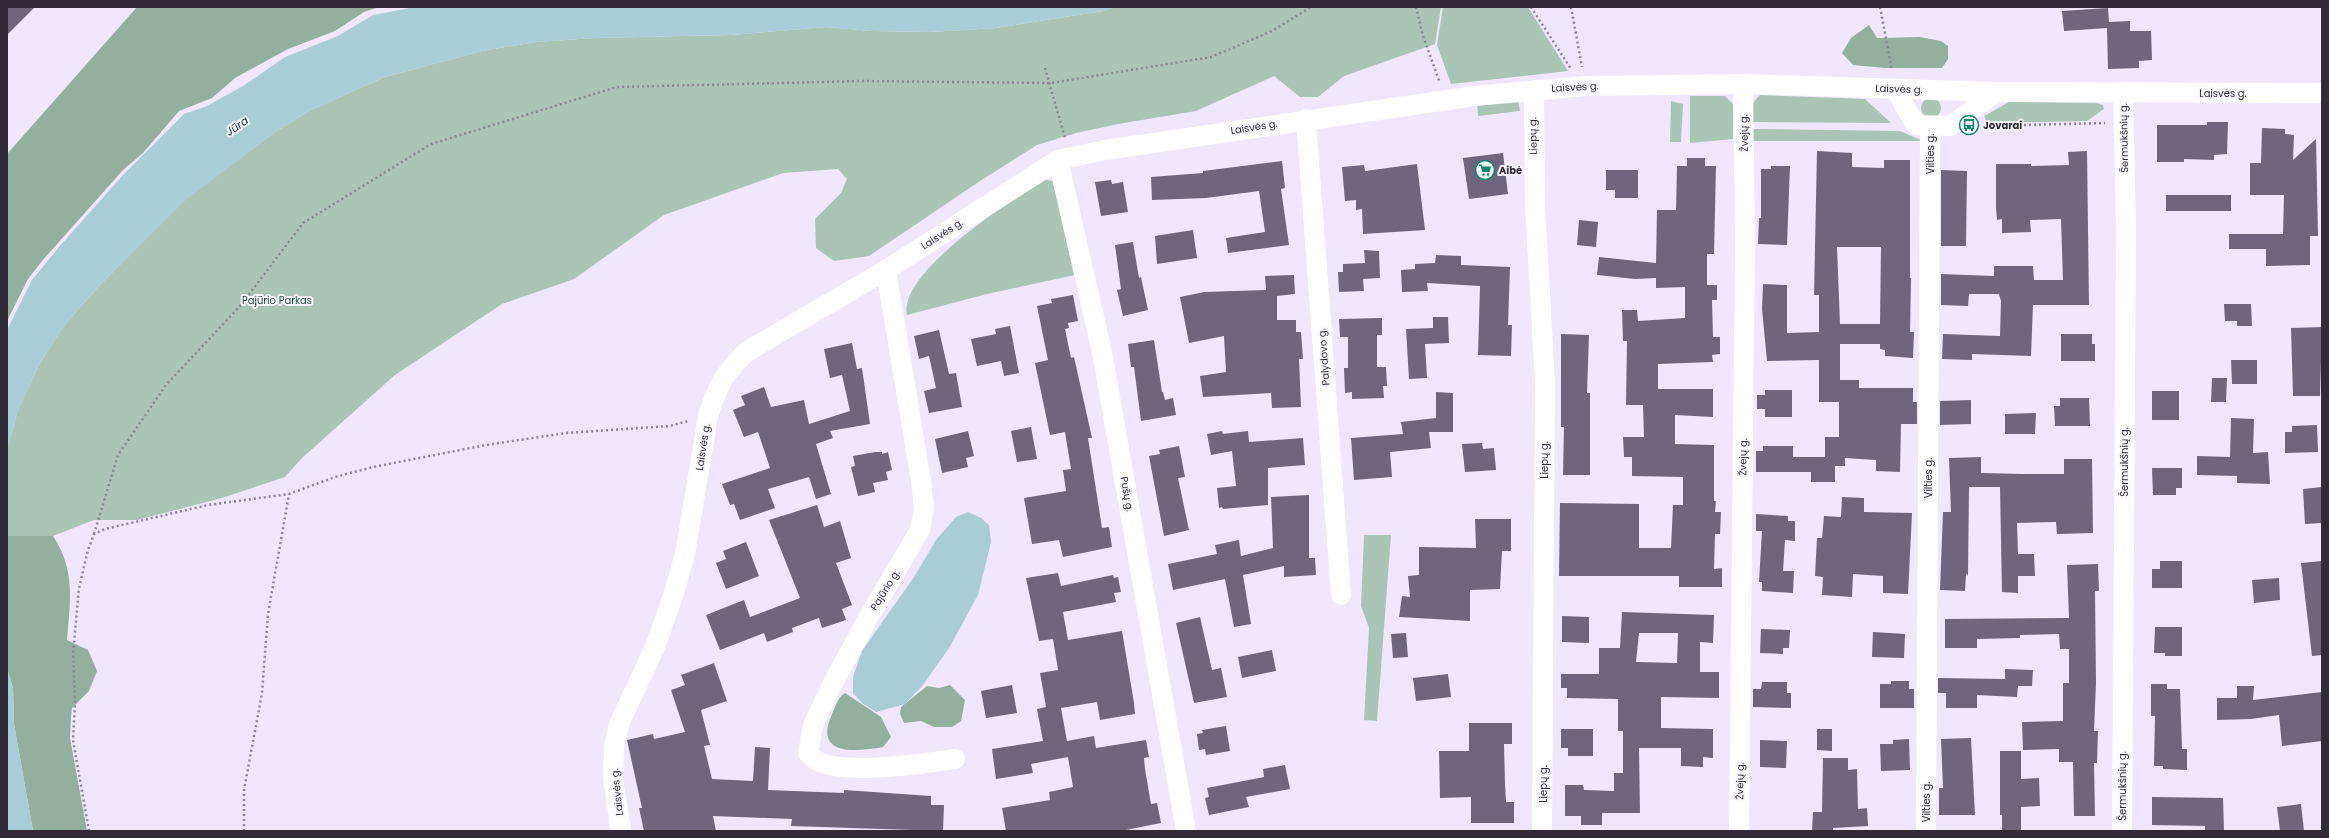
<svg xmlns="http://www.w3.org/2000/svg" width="2329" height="838" font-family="Poppins,sans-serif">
	<rect width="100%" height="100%" fill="#f0e6fe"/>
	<!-- green -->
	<g fill="#aac5b6">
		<polygon points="1115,7 1441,7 1435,44 1344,76 1318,97 1300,97 1274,76 1196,111 1118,124 1076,133 1037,145 980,181 869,256 834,261 816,248 815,219 841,193 847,179 838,169 783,173 664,215 574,279 502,304 395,375 302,458 285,477 222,498 137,520 94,520 53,536 7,536 7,449 19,407 39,365 62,328 99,286 187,198 275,132 311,110 385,77 482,51 536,42 595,38 730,35 826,27 871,31 930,32 996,28 1103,11"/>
		<polygon points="1443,7 1528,7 1568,71 1451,84 1437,45"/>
		<path d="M1760,95L1865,99L1891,123L1752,122C1751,111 1751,103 1760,95Z"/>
		<polygon points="1690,96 1725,96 1733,104 1733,139 1690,143"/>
		<circle cx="1931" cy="108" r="10"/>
		<polygon points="1518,100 1520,111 1478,116 1477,103"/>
		<polygon points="1671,101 1683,104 1681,142 1670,142"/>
		<polygon points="2009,102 2096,103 2103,105 2104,109 2087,121 1987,123 1984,116"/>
		<polygon points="1753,129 1900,131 1923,141 1753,141"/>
		<path d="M1046,180L1053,181L1075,275L987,294L907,315C898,273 1006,205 1037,183Z"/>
		<polygon points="1364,535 1391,535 1377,721 1364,720 1369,628 1361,606"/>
	</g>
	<!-- forest -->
	<g fill="#93b09f">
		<polygon points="137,7 379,7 364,12 335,31 288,49 235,78 212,98 179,111 143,153 123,170 42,261 28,279 7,321 7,154"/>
		<polygon points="1869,25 1877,38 1920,37 1941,41 1948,46 1948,59 1942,68 1885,68 1853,65 1842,53 1851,38"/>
		<path d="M7,536H53C76,571 70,601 67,640L88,650L97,671L89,691L72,708L71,717L70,738L87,831H33L14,724L13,688L7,668Z"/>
		<polygon points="950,685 965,700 961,721 952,727 934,727 921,721 904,723 900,714 901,707 927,686 939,688"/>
		<path d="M845,693L881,717L891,737L883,747C855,752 813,756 832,714C836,706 837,698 845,693Z"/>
	</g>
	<!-- water -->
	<g fill="#a9cdd6">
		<polygon points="415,7 1115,7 1103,11 996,28 930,32 871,31 826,27 730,35 595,38 536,42 482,51 385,77 311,110 275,132 187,199 99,286 62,328 39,365 19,407 7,449 7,330 32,280 59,247 123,175 184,114 207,106 243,86 285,57 338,36 373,15"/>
		<polygon points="968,512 981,518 989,525 991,542 978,595 949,648 923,685 905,704 876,712 862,703 853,693 853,677 862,651 914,577 936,540 956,517"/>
		<polygon points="7,668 13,688 14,724 33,831 7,831"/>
	</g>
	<!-- building -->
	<g fill="#70657f" fill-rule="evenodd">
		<polygon points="7,7 35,7 7,35"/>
		<polygon points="2108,8 2109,22 2130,21 2130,31 2151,31 2152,60 2139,61 2139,68 2108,69 2107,28 2064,31 2062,11"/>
		<polygon points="2207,122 2228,122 2227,154 2214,155 2214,160 2184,159 2184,162 2157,162 2157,125 2207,125"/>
		<polygon points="2262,128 2285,129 2285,134 2294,135 2293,160 2316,139 2318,236 2310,236 2310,265 2266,266 2266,249 2229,249 2229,234 2283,234 2284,195 2250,195 2250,163 2261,163"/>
		<path d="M1817,151L1852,153V167L1884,168V160H1910V278H1911L1910,332H1914L1913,358L1885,356V350L1880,349V344H1840V380H1859V388H1913V402H1917V424H1901L1900,472L1876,471V460L1845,458V466H1835V482H1811V472H1756V451H1763V446H1793V457H1825V437H1839V402H1819V360L1767,361L1762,309L1763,284L1787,285V333L1819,332V295H1814ZM1837,247H1881L1880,324H1840Z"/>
		<polygon points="2087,151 2089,305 2033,305 2031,356 1972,354 1972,360 1942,359 1943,334 2000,336 2001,301 1999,294 1969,294 1968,306 1941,305 1941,274 1994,276 1994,266 2033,266 2034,280 2063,280 2061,219 2030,220 2031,232 2002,233 2002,219 1997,220 1996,208 1996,164 2031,164 2031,166 2069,165 2068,152"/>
		<polygon points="1503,153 1508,194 1469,199 1463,158"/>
		<polygon points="1687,158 1705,158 1705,166 1716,166 1714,254 1707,254 1707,285 1717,285 1717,300 1712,300 1713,337 1720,337 1720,354 1712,355 1713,362 1658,364 1658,389 1713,389 1713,417 1675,415 1675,444 1714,445 1714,501 1716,501 1715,512 1721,512 1720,534 1715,534 1714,569 1722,568 1722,587 1679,587 1679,576 1559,576 1560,503 1639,504 1639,548 1671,548 1673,505 1683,505 1683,477 1632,476 1632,457 1624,457 1623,437 1644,437 1643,405 1626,405 1627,341 1623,341 1622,310 1637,310 1638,321 1685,318 1685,287 1656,288 1656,278 1635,279 1597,275 1599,257 1656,263 1657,210 1676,210 1677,166 1687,166"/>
		<polygon points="1282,161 1285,188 1281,189 1289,245 1228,253 1226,238 1265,232 1259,191 1206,198 1152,200 1151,177 1203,173 1203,171"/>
		<polygon points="1417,164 1425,230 1363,234 1362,209 1356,210 1356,200 1345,201 1342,167 1364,165 1365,171"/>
		<polygon points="1771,166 1790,166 1787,245 1758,244 1759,218 1761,218 1761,169 1771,169"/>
		<polygon points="1606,170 1638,170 1638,198 1615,198 1615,190 1606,190"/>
		<polygon points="1941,170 1967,171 1966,246 1941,246"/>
		<polygon points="1111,180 1112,184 1123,182 1128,212 1101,216 1095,182"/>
		<rect x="2166" y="195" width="65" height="16"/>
		<polygon points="1579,220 1598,222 1596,247 1577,245"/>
		<polygon points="1193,230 1197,258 1157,264 1155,236"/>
		<polygon points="1133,242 1139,278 1141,277 1148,310 1123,316 1117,290 1121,289 1115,245"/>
		<polygon points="1364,250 1379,251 1380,278 1363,279 1364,291 1339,292 1338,272 1343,272 1343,264 1365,263"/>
		<polygon points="1436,255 1461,256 1461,265 1510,267 1508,325 1512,325 1511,356 1478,355 1480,286 1427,283 1428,291 1402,292 1401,270 1415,269 1415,264 1435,263"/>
		<polygon points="1294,275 1295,294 1277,296 1277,320 1296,320 1296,332 1301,332 1303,359 1299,359 1301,407 1272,408 1271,393 1203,397 1200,376 1226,372 1224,336 1189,343 1180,297 1204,292 1266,290 1265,276"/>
		<polygon points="1073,295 1078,321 1068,323 1069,328 1065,329 1071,358 1074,357 1092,438 1088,438 1102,528 1109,527 1112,547 1063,557 1059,540 1032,544 1024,498 1066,491 1063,470 1071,469 1065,432 1050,435 1035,363 1048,360 1037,306 1052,303 1051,299"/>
		<polygon points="2224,304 2251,304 2252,326 2237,326 2237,321 2225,321"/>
		<polygon points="1433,317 1448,317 1449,343 1425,344 1427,378 1409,379 1406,329 1433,328"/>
		<polygon points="1382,318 1382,335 1377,335 1377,367 1386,367 1387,386 1383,386 1384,398 1352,399 1352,392 1345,393 1344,368 1348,368 1348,337 1340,337 1339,319"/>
		<polygon points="1010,326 1019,373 1004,376 1001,361 977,366 971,339 996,334 995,329"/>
		<polygon points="2322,327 2320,396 2293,396 2291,328"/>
		<polygon points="939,330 949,374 956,373 962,407 929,413 924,391 936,388 929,356 919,359 914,336"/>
		<polygon points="1561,334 1589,335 1587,393 1590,393 1590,475 1563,475 1564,427 1561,427"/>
		<polygon points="2061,334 2092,334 2092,344 2095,344 2095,361 2061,361"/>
		<polygon points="1154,340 1162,392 1163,392 1165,400 1173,398 1176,415 1141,421 1134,367 1131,367 1128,344"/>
		<polygon points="852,343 857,369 862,368 870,424 830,431 833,438 816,444 831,494 816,499 809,477 768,489 775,508 740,520 734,504 730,505 722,484 770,468 758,432 744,437 733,410 745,405 741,396 764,387 771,407 804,400 809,424 850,411 842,375 830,378 824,349"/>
		<polygon points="2231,360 2257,360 2257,384 2232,384"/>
		<polygon points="2212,378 2227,378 2226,402 2211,402"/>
		<polygon points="1765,390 1792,390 1792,417 1765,417 1765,409 1757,409 1757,395 1765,395"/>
		<rect x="2152" y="391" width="27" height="29"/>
		<polygon points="1436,392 1453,393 1453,432 1429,432 1431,448 1390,452 1392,477 1354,480 1351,438 1403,434 1401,422 1436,418"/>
		<polygon points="2060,398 2089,398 2090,426 2055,426 2054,406 2060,406"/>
		<polygon points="1971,400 1971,424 1940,425 1940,401"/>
		<polygon points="2036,413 2035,434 2005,434 2005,414"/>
		<polygon points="2231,418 2254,419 2253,453 2268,452 2270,484 2237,483 2237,476 2197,475 2197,456 2230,457"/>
		<polygon points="2317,425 2318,452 2285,453 2285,432 2292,432 2292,426"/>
		<polygon points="1031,427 1037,459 1017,462 1011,431"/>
		<polygon points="968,431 974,456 966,458 968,467 942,473 935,439"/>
		<polygon points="1222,431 1223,434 1248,431 1249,442 1303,438 1305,465 1268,468 1268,505 1223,509 1222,507 1219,508 1217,488 1236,486 1232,451 1211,455 1207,434"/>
		<polygon points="1482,443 1483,449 1494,448 1496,470 1465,472 1462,444"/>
		<polygon points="1179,446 1185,477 1178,478 1189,530 1164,536 1149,456 1160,454 1159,450"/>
		<polygon points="875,452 882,452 882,454 888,452 892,470 886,472 888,480 873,483 875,492 858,496 851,467 855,466 853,456"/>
		<polygon points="1981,457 1981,473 2024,474 2064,474 2064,459 2092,459 2093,533 2057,534 2056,522 2017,523 2018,554 2034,554 2035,576 2018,576 2018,593 2002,592 2000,487 1969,487 1968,575 1966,574 1965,591 1940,590 1943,512 1951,512 1949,458"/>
		<polygon points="2152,468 2182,468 2182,488 2176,488 2176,495 2153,495"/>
		<polygon points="2322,487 2322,523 2305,524 2303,489"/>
		<polygon points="1309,495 1309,558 1315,558 1316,575 1284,577 1284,566 1243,575 1251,624 1234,627 1225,579 1173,590 1168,564 1217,554 1215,545 1239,540 1241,556 1273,548 1271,497"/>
		<polygon points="1842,497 1864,498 1864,512 1912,513 1908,594 1883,593 1883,576 1853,574 1852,597 1822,595 1823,577 1815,576 1817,538 1822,538 1824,516 1841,517"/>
		<polygon points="817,505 824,527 840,521 851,558 836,563 852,605 842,609 846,620 822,628 819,618 792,628 793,632 767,642 764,633 720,650 706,615 744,600 750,617 800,598 769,520"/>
		<polygon points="1756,514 1788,516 1788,521 1795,521 1795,541 1785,540 1783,571 1794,571 1793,593 1762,591 1762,582 1759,582 1762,531 1756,531"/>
		<polygon points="1475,519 1511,519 1511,551 1502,551 1500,589 1470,590 1470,621 1399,617 1402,596 1410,597 1408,576 1419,575 1419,547 1476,548"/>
		<polygon points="746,542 759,576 726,589 716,563 726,559 723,551"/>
		<polygon points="2160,561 2182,561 2182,588 2152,588 2152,569 2160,569"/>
		<polygon points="2322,561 2322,655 2312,656 2301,563"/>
		<polygon points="2098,564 2099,591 2095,591 2096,683 2094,731 2098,731 2097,763 2094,763 2095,816 2074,816 2073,762 2059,762 2059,749 2023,750 2022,722 2063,721 2063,683 2069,683 2069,649 2060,649 2059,634 2020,635 2020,638 1977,639 1977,648 1945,648 1945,619 2069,618 2067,565"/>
		<polygon points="1058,573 1061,586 1113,575 1114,578 1118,577 1121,592 1114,593 1116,602 1063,612 1068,640 1122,631 1134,703 1135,714 1100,720 1097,702 1061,708 1067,741 1094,736 1096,748 1146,740 1149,757 1144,758 1145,769 1151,804 1157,803 1161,823 1121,831 1006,831 1002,808 1050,800 1049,792 1073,787 1068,757 1031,764 1033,773 996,779 992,749 1043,741 1037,709 1046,707 1040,673 1058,670 1053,639 1039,641 1026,578"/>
		<polygon points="2279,578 2280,600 2254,603 2252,580"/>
		<path d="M1622,612L1714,615L1713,643L1700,642V672H1719V698L1661,697V728L1713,729V758L1703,757V767L1681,766V748H1639L1640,813H1602V825H1581V816H1565V785H1583L1584,790L1614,791V773H1623V731H1618V699L1567,698V688H1561V674H1599V648H1620ZM1639,633H1678L1677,663L1636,662Z"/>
		<polygon points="1562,616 1589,617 1589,643 1562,642"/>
		<polygon points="1200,617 1212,670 1221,668 1227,697 1194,703 1176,623"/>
		<polygon points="2155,627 2182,627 2182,656 2165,656 2165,653 2154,653"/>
		<polygon points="1761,629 1790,630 1789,648 1783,648 1783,654 1760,653"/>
		<polygon points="1873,632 1905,634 1904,658 1872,657"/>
		<polygon points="1406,633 1408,657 1393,658 1391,634"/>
		<polygon points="1272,650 1276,671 1242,678 1238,657"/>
		<polygon points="714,663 727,701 701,710 710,745 704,746 712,779 753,781 755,747 770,748 768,790 844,793 844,790 931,796 931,805 944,805 943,831 791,826 792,819 713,816 716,831 644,831 639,808 642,808 627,740 653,734 654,739 685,732 671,690 685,685 681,675"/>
		<polygon points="2005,669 2033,670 2032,686 2018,686 2017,697 1977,695 1977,708 1946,708 1946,693 1938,693 1938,678 2005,679"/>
		<polygon points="1448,674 1451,697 1416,701 1413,678"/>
		<polygon points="1891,681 1909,681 1909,689 1914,689 1914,708 1880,708 1880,684 1891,684"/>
		<polygon points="1762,682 1787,682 1787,693 1791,693 1791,708 1753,707 1753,689 1761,689"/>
		<polygon points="2151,684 2167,684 2167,689 2180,689 2182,749 2187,749 2187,770 2163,769 2163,766 2154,766 2155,716 2151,716"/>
		<polygon points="1012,685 1017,713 986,718 981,691"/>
		<polygon points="2237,686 2254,686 2253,700 2322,692 2322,741 2282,746 2279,715 2251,719 2217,720 2217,698 2237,698"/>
		<polygon points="1469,723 1512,723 1512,744 1504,744 1505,784 1506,802 1514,802 1514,823 1471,823 1471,797 1440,798 1439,751 1469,751"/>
		<polygon points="1226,726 1230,751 1206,755 1205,749 1199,750 1197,734 1203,733 1202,730"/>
		<polygon points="1561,729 1593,729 1593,756 1568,756 1568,748 1561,748"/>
		<polygon points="1817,729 1832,729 1832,751 1817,750"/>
		<polygon points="1971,738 1975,815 1939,815 1939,788 1943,788 1941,739"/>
		<polygon points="1909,739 1910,770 1881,771 1880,744 1893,744 1893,740"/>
		<polygon points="1760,740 1787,741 1786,768 1760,767"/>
		<polygon points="2000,751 2021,751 2021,779 2039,778 2040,806 2021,807 2021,831 2002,831 2002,815 2000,815"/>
		<polygon points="1823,758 1848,758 1848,770 1857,769 1858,809 1867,808 1868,826 1833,828 1833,831 1812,831 1813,812 1822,812"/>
		<polygon points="1285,765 1290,789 1246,797 1249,807 1209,815 1205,798 1209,797 1207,788 1264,777 1263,769"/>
		<polygon points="2152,797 2223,798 2224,831 2205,831 2205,826 2152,825"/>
		<polygon points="2301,804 2304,831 2280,831 2277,807"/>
	</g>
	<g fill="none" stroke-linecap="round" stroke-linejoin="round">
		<!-- path -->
		<g stroke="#8c8496" stroke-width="2.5" stroke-dasharray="2 3" stroke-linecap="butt">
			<polyline points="1416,7 1423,36 1440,83"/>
			<polyline points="1531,7 1571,69"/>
			<polyline points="1571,7 1582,67"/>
			<polyline points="1880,7 1892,70"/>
			<polyline points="1045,68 1065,138"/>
			<polyline points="1984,126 2105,123"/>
			<polyline points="94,534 118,455 166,385 241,305 303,223 431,144 617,87 862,81 1051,83 1211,57 1272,31 1311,7"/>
			<polyline points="89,831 73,740 75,703 73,654 79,588 88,550 94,534 105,529 208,505 289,494 335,477 373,467 486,445 566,433 670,426 688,421"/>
			<polyline points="244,831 244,790 262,693 268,614 289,494"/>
		</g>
		<!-- minor -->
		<g stroke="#fff" stroke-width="20">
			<polyline points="1895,89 1916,125 1950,126 1996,92"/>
			<polyline points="1534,90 1535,206 1545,382 1542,831"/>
			<polyline points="1306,119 1341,595"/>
			<polyline points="1058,160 1102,352 1186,831"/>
			<path d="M886,270L921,481L924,508L920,530L867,620L832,685L813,725L808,753C826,780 925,763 955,759"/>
			<polyline points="621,831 613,778 614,747 619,724 655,647 674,593 685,554 708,416 714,398 723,379 733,366 744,354 758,345 886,270 1058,160 1105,150 1475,96 1586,86 1743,84 1996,92 2322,93"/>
			<polyline points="1739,831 1745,244 1743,84"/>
			<polyline points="1926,831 1930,126"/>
			<polyline points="2122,831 2126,230 2123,92"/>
		</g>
	</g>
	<!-- icons -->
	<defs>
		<symbol id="bus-ring" viewBox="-11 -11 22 22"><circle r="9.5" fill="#f9f7fd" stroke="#08886c" stroke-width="1.5"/><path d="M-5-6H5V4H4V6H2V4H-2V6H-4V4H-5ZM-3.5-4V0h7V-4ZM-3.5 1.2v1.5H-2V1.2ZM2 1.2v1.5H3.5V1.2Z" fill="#08886c"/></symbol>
		<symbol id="supermarket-ring" viewBox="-11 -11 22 22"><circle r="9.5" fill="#f9f7fd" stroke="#08886c" stroke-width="1.5"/><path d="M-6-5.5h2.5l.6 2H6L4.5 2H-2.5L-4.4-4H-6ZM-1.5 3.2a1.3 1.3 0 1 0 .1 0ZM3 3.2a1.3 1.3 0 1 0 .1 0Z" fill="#08886c"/></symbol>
	</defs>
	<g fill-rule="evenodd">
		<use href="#bus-ring" x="1958" y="114" width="22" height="22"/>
		<use href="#supermarket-ring" x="1474" y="159" width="22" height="22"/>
	</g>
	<g text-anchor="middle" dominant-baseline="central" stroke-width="4" stroke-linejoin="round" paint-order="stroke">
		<!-- street labels -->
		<g font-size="10" fill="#302b36" stroke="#f9f7fd">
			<text transform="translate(1575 87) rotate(-3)">Laisvės g.</text>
			<text transform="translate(1899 89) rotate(2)">Laisvės g.</text>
			<text x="2223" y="93">Laisvės g.</text>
			<text transform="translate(1254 127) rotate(-9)">Laisvės g.</text>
			<text transform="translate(1744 133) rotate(-91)">Žvejų g.</text>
			<text transform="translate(1533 136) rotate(-91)">Liepų g.</text>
			<text transform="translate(2124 138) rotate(-91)">Šermukšnių g.</text>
			<text transform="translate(1930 154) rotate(-90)">Vilties g.</text>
			<text transform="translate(942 234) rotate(-33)">Laisvės g.</text>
			<text transform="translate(1324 357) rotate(-94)">Palydovo g.</text>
			<text transform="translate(703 447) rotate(-81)">Laisvės g.</text>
			<text transform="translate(1743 457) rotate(-89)">Žvejų g.</text>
			<text transform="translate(1544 460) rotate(-90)">Liepų g.</text>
			<text transform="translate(2124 462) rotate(-90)">Šermukšnių g.</text>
			<text transform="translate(1928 478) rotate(-90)">Vilties g.</text>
			<text transform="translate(1127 494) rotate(80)">Pušų g.</text>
			<text transform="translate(885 590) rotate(-58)">Pajūrio g.</text>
			<text transform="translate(1740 781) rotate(-89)">Žvejų g.</text>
			<text transform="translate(1543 784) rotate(-90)">Liepų g.</text>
			<text transform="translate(2122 786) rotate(-90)">Šermukšnių g.</text>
			<text transform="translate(617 792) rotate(-96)">Laisvės g.</text>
			<text transform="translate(1926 802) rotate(-90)">Vilties g.</text>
		</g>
		<!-- poi labels -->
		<g font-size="10" font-weight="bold" fill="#302b36" stroke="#f9f7fd" text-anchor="start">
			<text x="1983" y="125">Jovarai</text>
			<text x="1499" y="170">Aibė</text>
		</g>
		<!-- park labels -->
		<g font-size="10" fill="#1a4f37" stroke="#f9f7fd">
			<text x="277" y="300">Pajūrio Parkas</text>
		</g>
		<!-- water labels -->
		<g font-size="11" font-style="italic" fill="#003641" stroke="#f9f7fd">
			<text transform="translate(237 126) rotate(-35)">Jūra</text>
		</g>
	</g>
	<!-- border -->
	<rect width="2329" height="838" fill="none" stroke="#302b36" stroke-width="16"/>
</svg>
